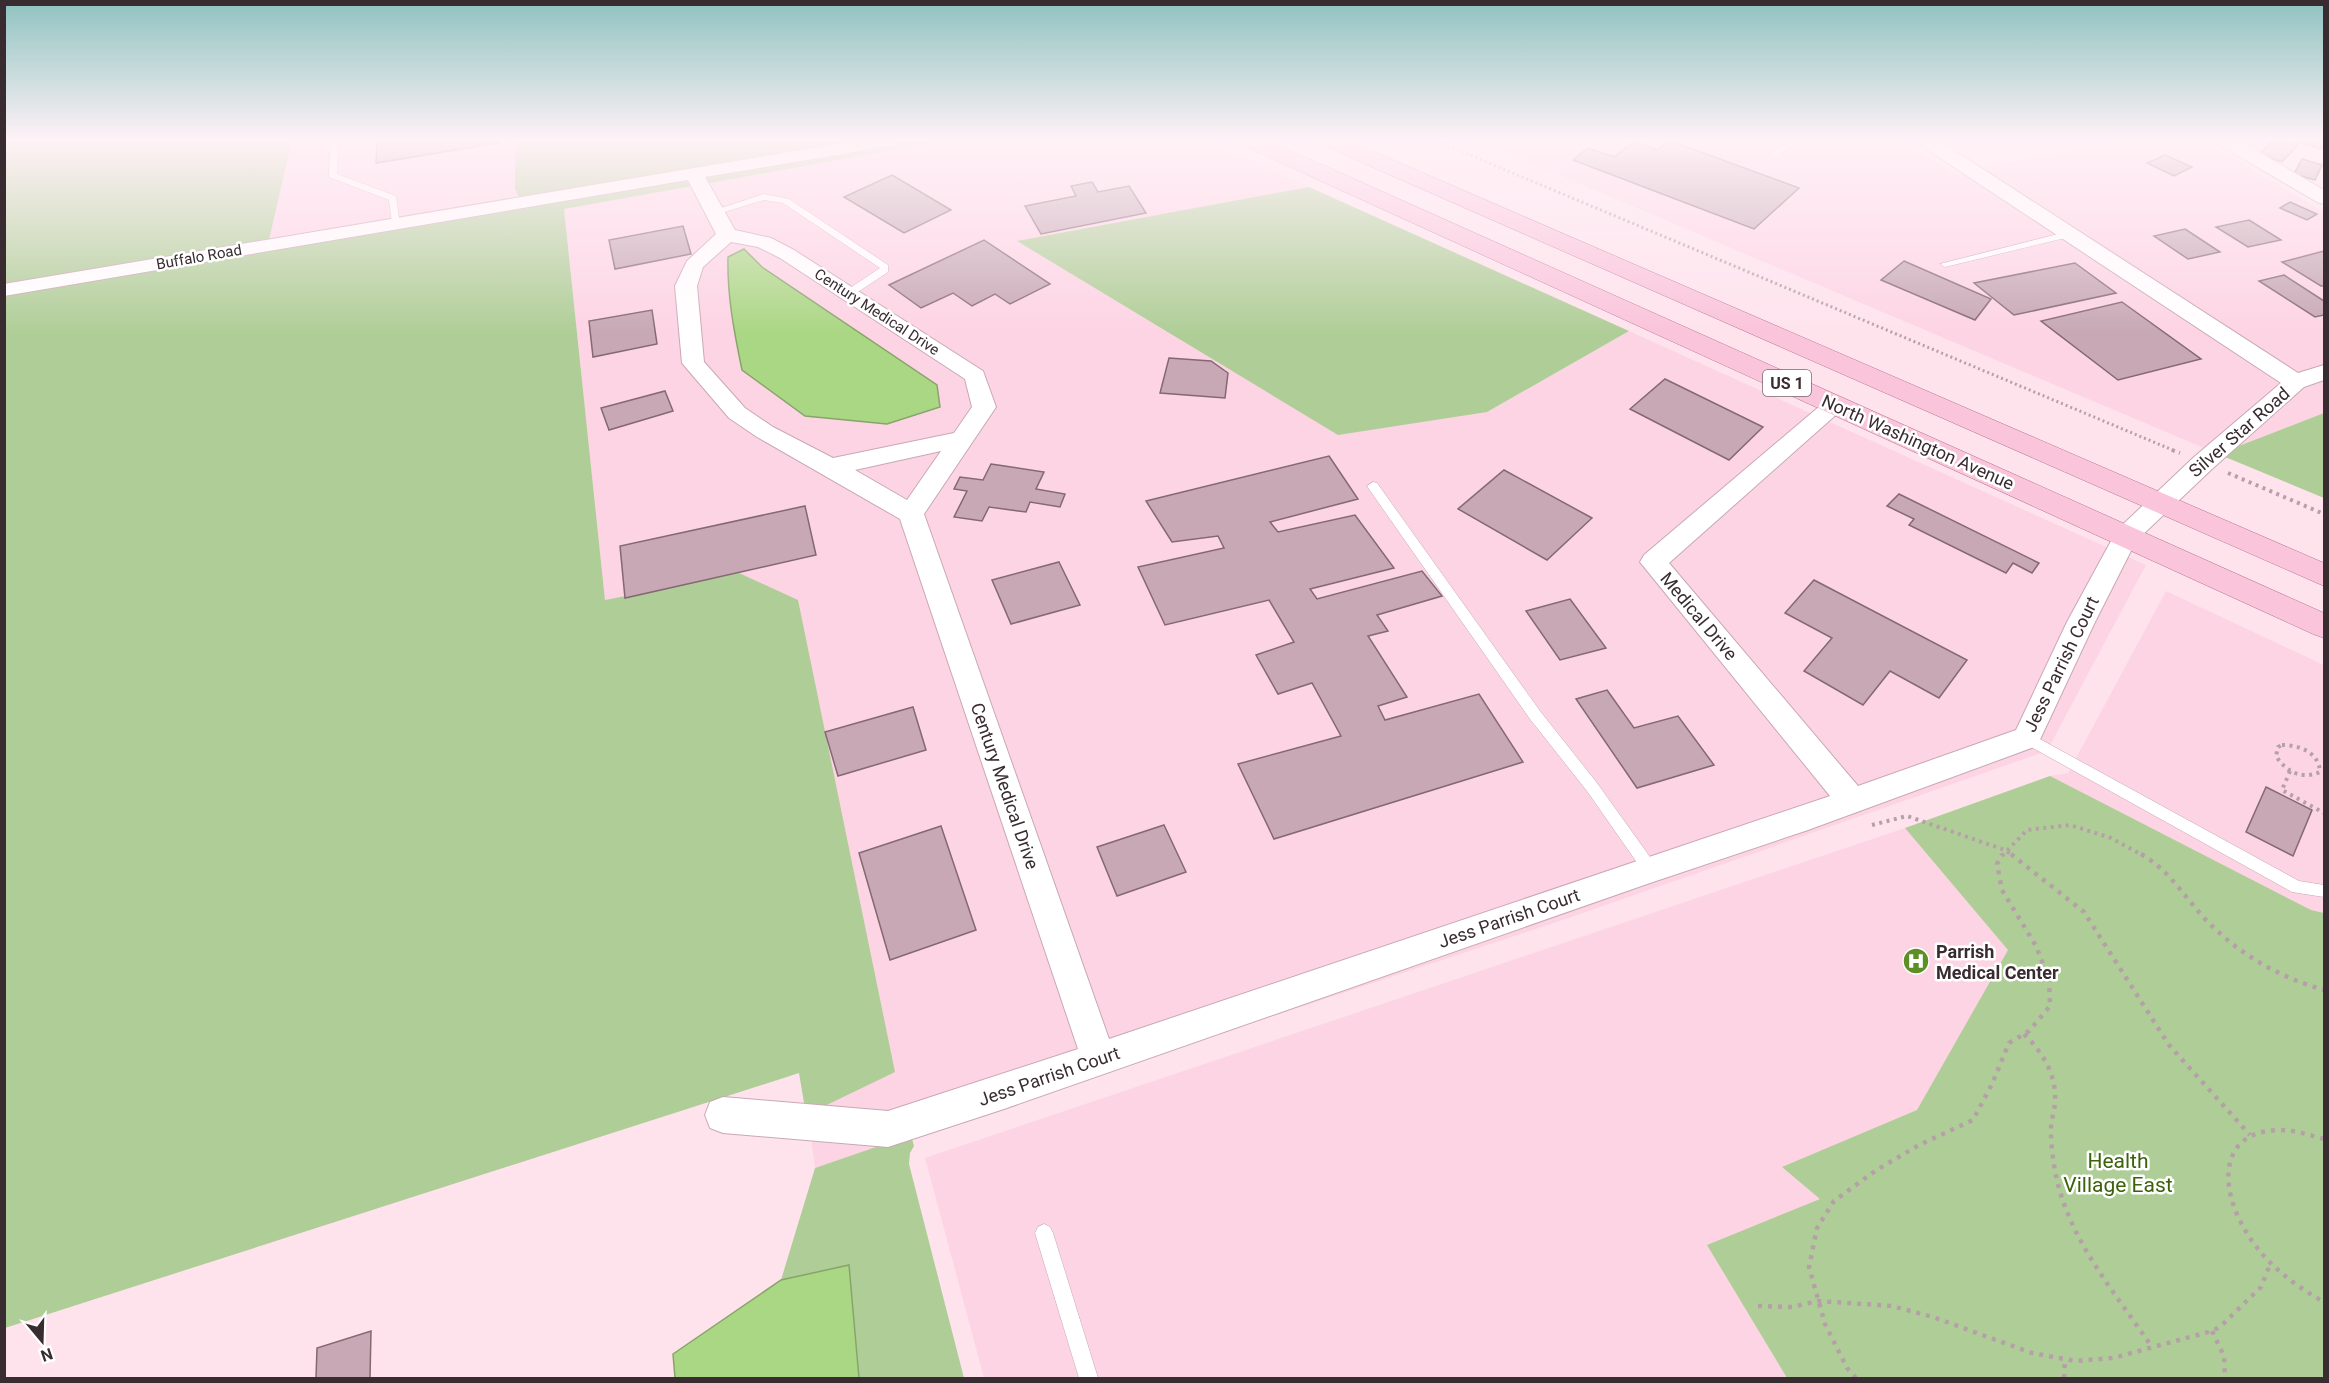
<svg xmlns="http://www.w3.org/2000/svg" width="2329" height="1383" font-family="Roboto,sans-serif">
	<rect width="100%" height="100%" fill="#fee3ed"/>
	<!-- built -->
	<g fill="#fdd4e4" fill-rule="evenodd">
		<polygon points="292,140 515,140 515,189 520,199 269,240"/>
		<path d="M941,140H1207L1309,187L1018,242L1487,412L1629,331L2146,565L2047,751L1554,923L815,1168L739,573L605,600L564,209L943,141ZM744,249L762,267L732,321L728,257Z"/>
		<polygon points="1476,140 1902,140 1953,174 2119,140 2202,140 2324,212 2324,413 2218,454"/>
		<polygon points="2166,591 2324,665 2324,1378 984,1378 925,1158 1905,828 2050,776 2068,773"/>
	</g>
	<!-- green -->
	<g fill="#afce97">
		<polygon points="5,140 292,140 269,240 519,198 515,189 515,140 944,141 564,209 605,600 739,573 798,600 895,1072 806,1115 799,1073 5,1328"/>
		<polygon points="1309,187 1629,331 1487,412 1338,435 1017,241"/>
		<polygon points="2324,413 2324,498 2218,454"/>
		<polygon points="2050,776 2311,910 2324,913 2324,1378 1787,1378 1707,1245 1820,1199 1782,1167 1917,1110 2008,950 1905,828"/>
		<polygon points="911,1135 914,1146 910,1153 909,1164 964,1378 859,1378 849,1265 781,1280 815,1168"/>
	</g>
	<!-- water -->
	<g fill="#aad784" stroke="#88a46b" stroke-width="1.5">
		<path d="M744,249L762,267L937,385L940,407L887,424L805,416L742,370C734,332 727,295 728,257Z"/>
		<polygon points="849,1265 859,1378 675,1378 673,1354 781,1280"/>
	</g>
	<!-- building -->
	<g fill="#c7a8b4" stroke="#846873" stroke-width="1.5">
		<polygon points="377,140 498,140 498,143 376,163"/>
		<polygon points="1668,140 1799,188 1754,229 1573,160 1588,148 1614,157 1634,141 1657,150"/>
		<polygon points="2274,140 2281,140 2298,145 2282,162 2259,154"/>
		<polygon points="2300,140 2324,140 2324,145 2320,149 2298,142"/>
		<polygon points="2165,155 2192,167 2174,176 2147,163"/>
		<polygon points="2302,159 2322,165 2315,180 2294,174"/>
		<polygon points="892,175 951,210 904,233 844,197"/>
		<polygon points="1092,182 1098,192 1129,186 1146,213 1041,234 1025,206 1076,196 1071,186"/>
		<polygon points="2290,202 2317,214 2307,220 2280,208"/>
		<polygon points="2249,220 2281,240 2248,247 2216,227"/>
		<polygon points="683,226 691,254 615,269 609,240"/>
		<polygon points="2185,229 2220,252 2188,259 2154,236"/>
		<polygon points="984,240 1050,284 1010,304 995,294 972,306 953,293 921,308 889,285"/>
		<polygon points="2324,251 2324,286 2321,286 2282,262"/>
		<polygon points="1904,261 1991,299 1975,320 1881,280"/>
		<polygon points="2075,263 2116,293 2014,315 1974,283"/>
		<polygon points="2284,275 2324,301 2324,315 2315,317 2259,281"/>
		<polygon points="2122,302 2201,359 2118,380 2041,321"/>
		<polygon points="652,310 657,344 593,357 589,321"/>
		<polygon points="1169,358 1211,361 1228,373 1225,398 1160,393"/>
		<polygon points="1665,379 1763,427 1729,460 1630,409"/>
		<polygon points="665,391 673,411 609,430 601,408"/>
		<polygon points="1329,456 1358,499 1270,522 1278,532 1355,515 1394,568 1310,589 1317,599 1422,571 1442,596 1377,615 1388,631 1368,636 1407,697 1378,706 1385,720 1479,694 1523,762 1274,839 1238,764 1341,736 1312,683 1278,694 1256,655 1294,642 1269,600 1165,625 1138,567 1224,548 1218,536 1172,542 1146,501"/>
		<polygon points="991,464 1044,472 1036,489 1065,494 1060,507 1030,502 1026,512 989,507 982,521 954,517 967,491 954,489 960,477 983,480"/>
		<polygon points="1504,470 1592,518 1547,560 1458,509"/>
		<polygon points="1899,494 2039,563 2032,573 2013,563 2006,573 1909,525 1914,519 1887,506"/>
		<polygon points="805,506 816,555 625,598 620,546"/>
		<polygon points="1059,562 1080,605 1011,624 992,580"/>
		<polygon points="1814,580 1967,660 1939,698 1890,671 1863,705 1804,671 1832,638 1785,613"/>
		<polygon points="1570,599 1606,648 1560,660 1526,611"/>
		<polygon points="1607,690 1634,728 1678,716 1714,765 1637,788 1576,699"/>
		<polygon points="913,707 926,750 838,776 825,732"/>
		<polygon points="2266,787 2312,810 2293,856 2246,832"/>
		<polygon points="1164,825 1186,872 1117,896 1097,847"/>
		<polygon points="941,826 976,930 890,960 859,853"/>
		<polygon points="371,1331 370,1378 316,1378 317,1348"/>
	</g>
	<g fill="none" stroke-linecap="round" stroke-linejoin="round">
		<defs>
			<g id="service">
				<polygon points="331,140 339,140 337,174 396,196 400,225 392,223 389,200 329,177"/>
				<polygon points="1793,140 1803,140 1776,156 1769,154"/>
				<polygon points="764,194 789,199 888,265 888,272 852,296 844,296 844,292 880,268 783,203 764,200 714,215 709,212"/>
				<polygon points="2070,231 2073,232 2073,236 1945,267 1940,264"/>
				<polygon points="1373,482 1377,483 1540,711 1597,783 1655,864 1658,869 1655,874 1650,875 1645,874 1587,791 1530,719 1369,489 1367,486"/>
				<polygon points="2027,732 2299,881 2324,885 2324,897 2292,892 2022,742 2020,738 2022,734"/>
				<polygon points="1044,1224 1050,1227 1053,1233 1098,1378 1079,1378 1035,1233 1038,1227"/>
			</g>
			<g id="minor">
				<path d="M860,140H900L898,144L891,146L705,177L735,230L771,238L794,250L983,371L996,407L924,514L1109,1039L1830,796L1640,562L1644,555L1827,400L1835,398L1843,400L1847,405L1669,563L1858,786L2016,730L2067,622L2117,530L2194,457L2281,383L1919,144L1917,140H1938L2298,373L2324,365V380L2304,387L2212,469L2136,541L2095,622L2037,746L1808,830L1650,883L1004,1109L888,1147L723,1133L710,1128L705,1115L710,1102L723,1097L888,1111L1078,1049L900,519L757,437L729,418L682,363L675,286L687,261L716,234L688,180L4,296V284ZM731,242L758,247L780,258L965,379L972,407L954,433L833,458L773,427L745,408L704,362L697,286L703,267ZM941,451L907,500L855,470Z"/>
				<polygon points="2216,140 2238,140 2324,190 2324,204 2317,202 2218,144"/>
			</g>
			<g id="primary">
				<polygon points="1239,140 1267,140 2324,613 2324,638 2313,634 1242,145"/>
				<polygon points="1319,140 1347,140 2324,563 2324,586 1322,145"/>
			</g>
		</defs>
		<!-- service casing -->
		<use href="#service" stroke="#c8a8b4" stroke-width="1"/>
		<!-- minor casing -->
		<use href="#minor" stroke="#c8a8b4" stroke-width="2"/>
		<!-- primary casing -->
		<use href="#primary" stroke="#b47590" stroke-width="1"/>
		<!-- path-far2 -->
		<polyline stroke="#b6a0a8" stroke-width="3" stroke-dasharray="2 3" stroke-linecap="butt" points="1434,140 2175,451"/>
		<!-- path-far1 -->
		<g stroke="#b6a0a8" stroke-width="4" stroke-dasharray="3 4.5" stroke-linecap="butt">
			<polyline points="2172,450 2180,453"/>
			<polyline points="2228,473 2324,514"/>
			<path d="M2282,745C2299,745 2319,752 2320,772C2302,780 2286,772 2276,756L2278,747Z"/>
			<polyline points="2290,771 2282,790 2324,813"/>
			<polyline points="1872,825 1907,816 2005,850 2013,856"/>
			<polyline points="2002,856 2027,830 2070,825 2111,838 2144,856"/>
		</g>
		<!-- path -->
		<g stroke="#b6a0a8" stroke-width="4.5" stroke-dasharray="4 6" stroke-linecap="butt">
			<polyline points="2011,854 2084,912 2169,1045 2250,1135"/>
			<path d="M2141,854C2170,870 2186,900 2209,923C2242,956 2279,977 2324,990"/>
			<path d="M2024,1034C2043,1053 2057,1075 2055,1103C2054,1112 2051,1121 2051,1130C2051,1152 2055,1177 2062,1198C2080,1253 2120,1300 2152,1347"/>
			<path d="M2324,1139C2309,1135 2295,1130 2279,1130C2218,1131 2220,1188 2244,1228C2262,1261 2292,1284 2324,1302"/>
			<polyline points="1758,1306 1792,1307 1818,1301 1892,1306 1933,1317 2032,1353 2075,1361 2113,1358 2212,1331 2221,1326 2261,1287 2271,1262"/>
			<polyline points="2212,1331 2224,1356 2225,1378"/>
			<polyline points="1856,1378 1847,1368 1825,1324 1809,1267 1817,1228 1834,1201 1875,1171 1919,1145 1973,1120 1992,1084 2009,1043 2029,1031 2050,1006 2049,979 2036,946 2002,890 1997,864 2002,854"/>
			<polyline points="2064,1378 2065,1359"/>
		</g>
		<!-- service -->
		<use href="#service" fill="#fff" fill-rule="evenodd"/>
		<!-- minor -->
		<use href="#minor" fill="#fff" fill-rule="evenodd"/>
		<!-- primary -->
		<use href="#primary" fill="#fac4db" fill-rule="evenodd"/>
	</g>
	<!-- sky -->
	<linearGradient id="sky" x2="0" y2="1"><stop stop-color="#8fc2c0"/><stop offset="0.42" stop-color="#fff2f7"/><stop offset="1" stop-color="#fff2f7" stop-opacity="0"/></linearGradient>
	<rect width="2329" height="333" fill="url(#sky)"/>
	<!-- icons -->
	<defs>
		<symbol id="hospital-disc" viewBox="-11 -11 22 22"><circle r="9.5" fill="#5d8f26" stroke="#fff"/><path d="M-5-5h3v3.5h4V-5h3V5h-3V1.5h-4V5h-3Z" fill="#fff"/></symbol>
	</defs>
	<g fill-rule="evenodd">
		<use href="#hospital-disc" x="1901" y="946" width="30" height="30"/>
	</g>
	<g text-anchor="middle" dominant-baseline="central" stroke-width="5" stroke-linejoin="round" paint-order="stroke">
		<!-- far-street labels -->
		<g font-size="15" fill="#392c31" stroke="#fff">
			<text transform="translate(199 257) rotate(-10)">Buffalo Road</text>
			<text transform="translate(877 312) rotate(33)">Century Medical Drive</text>
		</g>
		<!-- shield labels -->
		<rect fill="#fff" stroke="#746b6f" stroke-width="1.5" x="1763" y="370" width="48" height="26" rx="4.5"/>
		<g font-size="16" font-weight="bold" fill="#392c31">
			<text x="1787" y="383">US 1</text>
		</g>
		<!-- street labels -->
		<g font-size="18" fill="#392c31" stroke="#fff">
			<text transform="translate(2239 432) rotate(-41)">Silver Star Road</text>
			<text transform="translate(1918 442) rotate(24)">North Washington Avenue</text>
			<text transform="translate(1699 616) rotate(50)">Medical Drive</text>
			<text transform="translate(2061 664) rotate(-64)">Jess Parrish Court</text>
			<text transform="translate(1005 786) rotate(71)">Century Medical Drive</text>
			<text transform="translate(1509 918) rotate(-19)">Jess Parrish Court</text>
			<text transform="translate(1049 1076) rotate(-19)">Jess Parrish Court</text>
		</g>
		<!-- poi labels -->
		<g font-size="18" font-weight="bold" fill="#392c31" stroke="#fff" text-anchor="start">
			<text x="1936" y="951">Parrish<tspan x="1936" dy="21">Medical Center</tspan></text>
		</g>
		<!-- near-park labels -->
		<g font-size="21" fill="#3c620a" stroke="#fff">
			<text x="2118" y="1161">Health<tspan x="2118" dy="24">Village East</tspan></text>
		</g>
	</g>
	<!-- border -->
	<rect width="2329" height="1383" fill="none" stroke="#392c31" stroke-width="12"/>
	<!-- north arrow -->
	<g transform="translate(42 1341) rotate(161)" stroke="#ffffff" stroke-width="4.5" paint-order="stroke">
	<path d="M0-4.5L10 22L0 15L-10 22Z" fill="#392c31"/>
	<text y="-9" font-size="16" font-weight="bold" text-anchor="middle" fill="#392c31">N</text>
	</g>
</svg>
